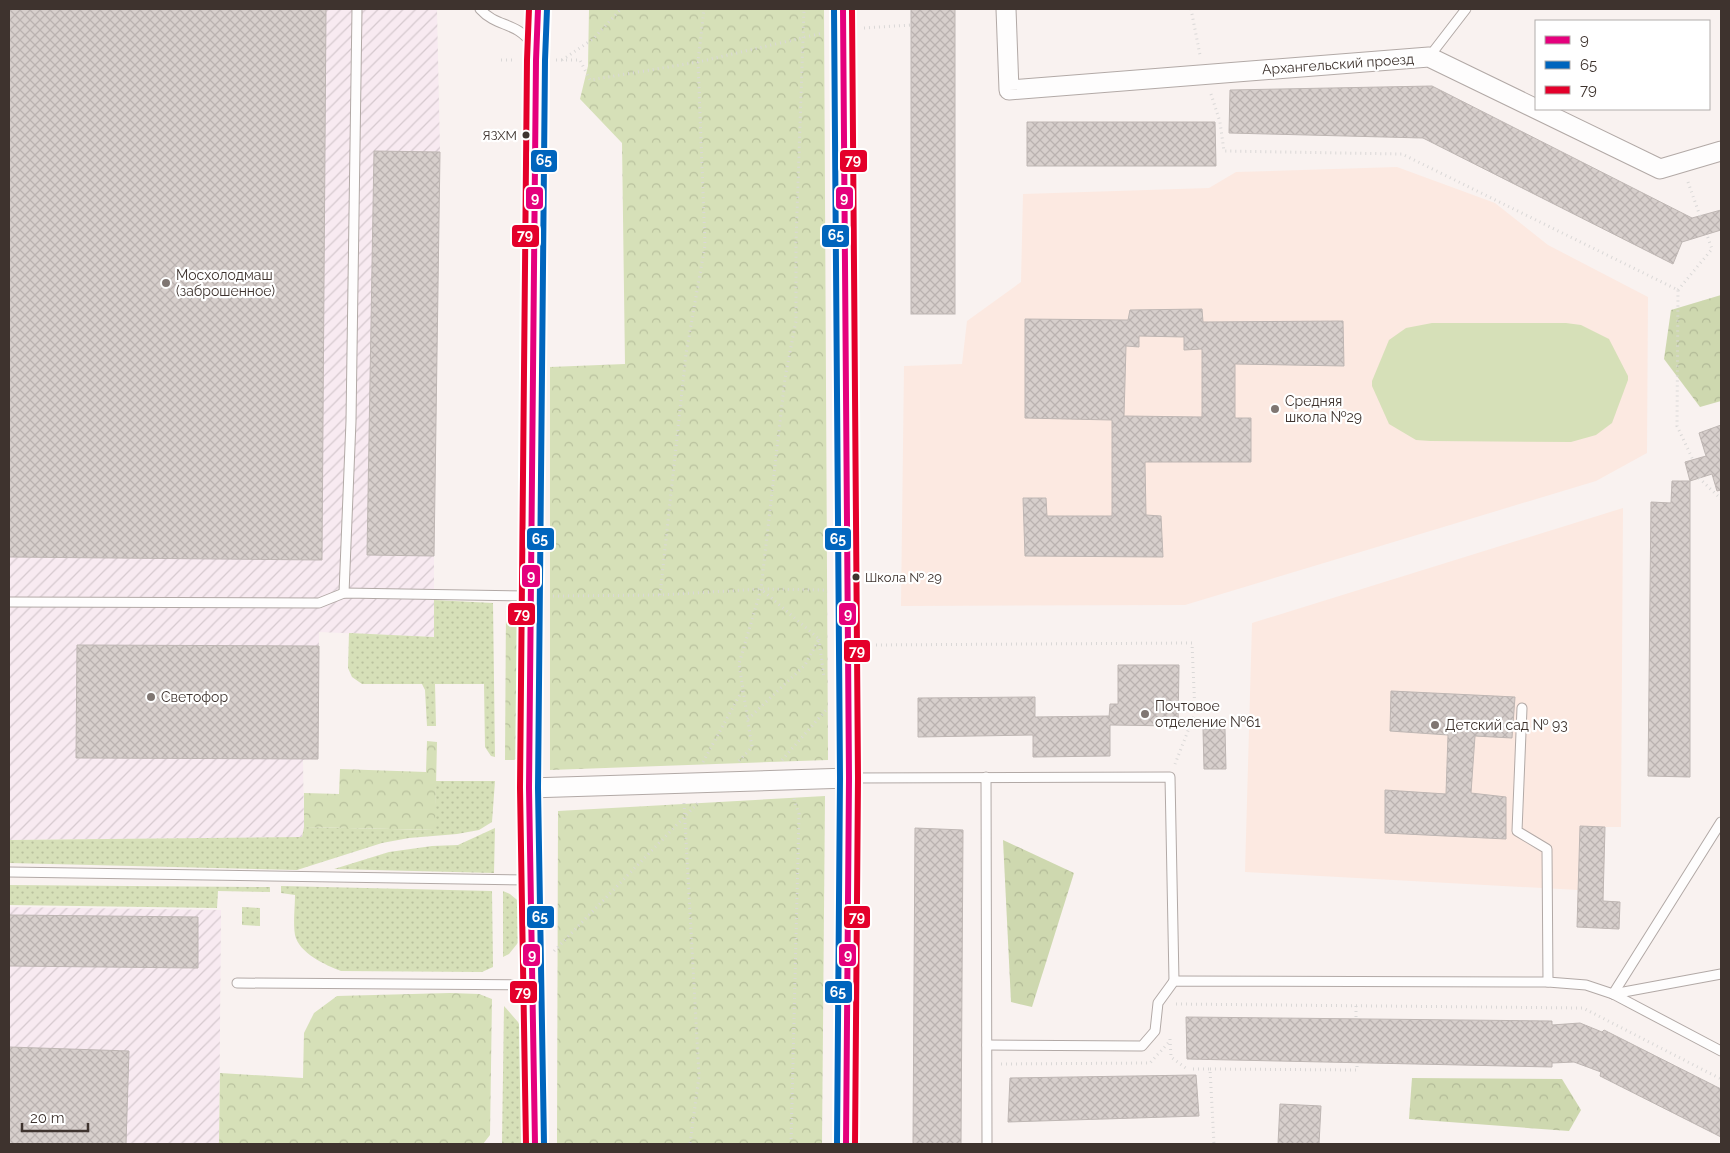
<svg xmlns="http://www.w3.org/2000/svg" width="1730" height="1153" font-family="Raleway,sans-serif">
	<defs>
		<pattern id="industrial-furrows" width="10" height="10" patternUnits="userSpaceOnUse" patternTransform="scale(1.25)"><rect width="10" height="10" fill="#f8eaf1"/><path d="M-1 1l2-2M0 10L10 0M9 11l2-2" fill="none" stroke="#d6c9cf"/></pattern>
		<pattern id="grass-dots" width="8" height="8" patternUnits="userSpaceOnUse" patternTransform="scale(1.25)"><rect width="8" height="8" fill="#d6e0b8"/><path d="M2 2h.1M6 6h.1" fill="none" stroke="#b9c19e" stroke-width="1.8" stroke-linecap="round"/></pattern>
		<pattern id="forest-crowns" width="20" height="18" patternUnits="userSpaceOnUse" patternTransform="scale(1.25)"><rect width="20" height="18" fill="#ced8af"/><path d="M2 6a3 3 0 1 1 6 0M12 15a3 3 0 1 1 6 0" fill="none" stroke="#b2ba97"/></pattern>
		<pattern id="park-crowns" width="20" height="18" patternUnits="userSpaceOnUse" patternTransform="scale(1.25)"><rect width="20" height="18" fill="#d6e0b8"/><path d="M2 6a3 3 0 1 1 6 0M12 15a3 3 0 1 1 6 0" fill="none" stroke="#b9c19e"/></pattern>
		<pattern id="building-cross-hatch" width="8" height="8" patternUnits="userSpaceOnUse" patternTransform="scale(1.25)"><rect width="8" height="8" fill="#d7cfcc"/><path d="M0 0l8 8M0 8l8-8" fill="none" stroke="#bab2b0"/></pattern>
	</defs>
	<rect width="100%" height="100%" fill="#f9f2f0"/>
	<!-- industrial -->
	<g fill="url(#industrial-furrows)">
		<polygon points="9,9 437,9 440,152 434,556 434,637 319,632 318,759 303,760 304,827 302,837 9,840"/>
		<polygon points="9,907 221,910 219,1144 9,1144"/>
	</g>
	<!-- built -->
	<g fill="#fce9e1">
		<polygon points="1397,167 1495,203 1548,245 1648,297 1647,453 1596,481 1185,605 901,606 904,366 962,364 967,321 1021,282 1023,194 1209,188 1236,172"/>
		<polygon points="1623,508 1621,827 1605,827 1604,869 1597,869 1596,901 1620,902 1619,929 1577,927 1578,890 1245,872 1252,623"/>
	</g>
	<!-- grass -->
	<g fill="url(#grass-dots)">
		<polygon points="434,600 493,603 495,757 491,756 485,747 484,684 435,684 436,726 427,726 425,690 422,684 362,684 352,677 348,668 349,633 434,637"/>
		<polygon points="436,781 495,781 492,822 479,830 457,834 409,838 382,843 297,870 9,863 9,840 302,837 304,827 434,830"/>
		<polygon points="495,828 494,873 334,869 389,852 432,846 458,845"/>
		<polygon points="9,885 270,887 270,892 218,891 217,908 9,905"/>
		<path d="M281,886L492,891L493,967L482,972L341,971C325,965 299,953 295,935C293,922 295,907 295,895L281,893Z"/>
		<polygon points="503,891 510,894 523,905 521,939 509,954 503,957"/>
		<polygon points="242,907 260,908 260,926 242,925"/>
		<polygon points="504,1006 518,1022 523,1033 527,1144 502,1144"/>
	</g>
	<!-- forest -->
	<g fill="url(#forest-crowns)">
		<polygon points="1721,295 1721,401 1700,407 1664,359 1671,310"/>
		<polygon points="1003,840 1074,873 1032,1007 1011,1002"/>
		<polygon points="1412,1078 1562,1079 1581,1110 1569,1131 1409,1119"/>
	</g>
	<!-- park -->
	<g fill="url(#park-crowns)">
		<polygon points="589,9 824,9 828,760 550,770 550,367 625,364 622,143 580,99 588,66"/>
		<polygon points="506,606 527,606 522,755 514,760 505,760"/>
		<polygon points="427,741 437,742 435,830 304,827 304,793 339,794 340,769 426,772"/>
		<polygon points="825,796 822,1144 557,1144 558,811"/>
		<polygon points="450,993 479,994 492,999 490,1135 483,1144 219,1144 220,1073 303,1078 304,1033 314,1013 337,996"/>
	</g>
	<!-- pitch -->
	<polygon fill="#d6e0b8" points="1432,323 1566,323 1581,325 1609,339 1628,376 1628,380 1612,423 1596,435 1571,442 1430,441 1416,440 1389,424 1372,386 1372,381 1389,340 1406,328"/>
	<!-- building -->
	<g fill="url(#building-cross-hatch)" stroke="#beb6b3" fill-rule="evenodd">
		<polygon points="9,9 326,9 322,560 9,557"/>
		<rect x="911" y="9" width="44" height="305"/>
		<polygon points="1432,86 1692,218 1721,210 1721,230 1682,242 1673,264 1423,138 1229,133 1230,90"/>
		<polygon points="1027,122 1215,122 1216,166 1027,166"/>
		<polygon points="374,151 440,152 434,556 367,555"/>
		<path d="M1202,309L1203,322L1343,321L1344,366L1235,364V418H1251V462H1145L1146,515L1161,516L1163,557L1025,556L1023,498H1046L1047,516H1112V420L1025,418V319L1128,320L1130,310ZM1139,336L1184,337V350L1202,349V417L1124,416L1126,346L1139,347Z"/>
		<polygon points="1721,425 1721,490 1717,491 1712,474 1690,481 1685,462 1706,456 1699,433"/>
		<polygon points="1672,481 1690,481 1690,777 1648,776 1651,502 1671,503"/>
		<polygon points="77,645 319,646 318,759 76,758"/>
		<polygon points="1118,665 1179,665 1178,726 1110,725 1110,756 1033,757 1033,735 918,737 918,698 1035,697 1035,717 1109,716 1109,718 1110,704 1118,704"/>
		<polygon points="1391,691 1515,697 1512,738 1475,736 1471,793 1506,797 1506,839 1385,833 1385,790 1446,794 1448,735 1390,731"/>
		<polygon points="1203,729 1225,729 1226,769 1204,769"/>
		<polygon points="1580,826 1605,827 1603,901 1620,902 1619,929 1577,927"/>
		<polygon points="915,828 963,830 961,1144 913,1144"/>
		<polygon points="9,915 198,917 198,968 9,966"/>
		<polygon points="1186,1017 1552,1021 1552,1025 1580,1023 1602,1032 1604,1030 1721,1089 1721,1137 1600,1076 1601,1072 1574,1062 1552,1063 1552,1067 1187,1059"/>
		<polygon points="9,1047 129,1051 126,1144 9,1144"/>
		<polygon points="1196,1075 1199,1116 1008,1122 1010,1078"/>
		<polygon points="1280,1104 1321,1106 1319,1144 1278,1144"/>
	</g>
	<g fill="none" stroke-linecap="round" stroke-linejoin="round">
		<defs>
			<g id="service">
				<path d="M480,9C497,28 516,21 532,44"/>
				<polyline points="1429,57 1466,9"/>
				<polyline points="344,593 351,421 357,9"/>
				<polyline points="9,602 319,603 344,593 531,596"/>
				<polyline points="1522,708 1517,831 1547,849 1548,982"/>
				<polyline points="986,777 987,1144"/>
				<polyline points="850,778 1170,777 1174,981"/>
				<polyline points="9,872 531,880"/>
				<polyline points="237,983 533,985"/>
				<polyline points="1613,994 1721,822"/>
				<polyline points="1613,994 1721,974"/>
				<polyline points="987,1045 1142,1046 1155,1031 1158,1003 1174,981 1548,982 1586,985 1613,994 1721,1051"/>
			</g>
			<g id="minor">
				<polyline points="1006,9 1009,90 1429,57 1660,169 1721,151"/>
				<polyline points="529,788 849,778"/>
			</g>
			<g id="tertiary">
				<polyline points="843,9 849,778 846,1144"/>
				<polyline points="535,1144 529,788 532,596 536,60 538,9"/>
			</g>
		</defs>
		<!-- service casing -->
		<use href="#service" stroke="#b2a9a6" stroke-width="11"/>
		<!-- minor casing -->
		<use href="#minor" stroke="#b2a9a6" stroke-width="21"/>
		<!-- tertiary casing -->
		<use href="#tertiary" stroke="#b2a9a6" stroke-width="25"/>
		<!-- path -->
		<g stroke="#dad8d7" stroke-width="3" stroke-dasharray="1 4" stroke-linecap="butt">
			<polyline points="1191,9 1200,55"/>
			<polyline points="864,28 911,25"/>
			<polyline points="501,60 515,60"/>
			<polyline points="556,60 580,60 590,80 698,62 823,33"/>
			<polyline points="562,60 593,39 621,9"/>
			<polyline points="1211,94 1220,122 1224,151 1402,154 1678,290 1677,426 1693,460"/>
			<polyline points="1688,182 1700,216"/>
			<polyline points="1678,290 1712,249 1707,235"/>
			<polyline points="1699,478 1721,499"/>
			<polyline points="660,595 686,354 705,245 698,62 704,9"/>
			<polyline points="553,596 660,595 761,589 827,590"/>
			<polyline points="819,639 824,678"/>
			<polyline points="871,645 1192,643 1195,713 1175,764"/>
			<polyline points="748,719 805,665 819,639 762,590"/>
			<polyline points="782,760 826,710"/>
			<polyline points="739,761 752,747 739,664 761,589 785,378 796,321 796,242 804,9"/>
			<polyline points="703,762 743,689"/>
			<polyline points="684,803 699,1076 690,1144"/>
			<polyline points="554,951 698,803"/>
			<polyline points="1176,1004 1583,1008 1721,1079"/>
			<polyline points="1356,1006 1356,1018"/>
			<polyline points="1170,1039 1171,1057 1187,1069"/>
			<polyline points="1001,1064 1150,1063 1170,1041"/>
			<polyline points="1193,1069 1210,1069 1214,1144"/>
			<polyline points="1210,1069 1357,1070 1357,1062"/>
			<polyline points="791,1144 799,814 794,799"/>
		</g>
		<!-- service -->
		<use href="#service" stroke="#fefdfd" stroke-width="9"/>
		<!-- minor -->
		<use href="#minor" stroke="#fefdfd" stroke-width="19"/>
		<!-- tertiary -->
		<use href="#tertiary" stroke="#fefdfd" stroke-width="22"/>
		<defs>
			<g id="bus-1">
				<polyline points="843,9 849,778 846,1144"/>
				<polyline points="535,1144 529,788 536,60 538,9"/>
			</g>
			<g id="bus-2">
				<polyline points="834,9 840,778 837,1144"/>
				<polyline points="544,1144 538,788 545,60 547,9"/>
			</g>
			<g id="bus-3">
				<polyline points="852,9 858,778 855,1144"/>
				<polyline points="526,1144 520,788 527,60 529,9"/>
			</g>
		</defs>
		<!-- bus-1 casing -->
		<use href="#bus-1" stroke="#fff" stroke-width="10"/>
		<!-- bus-2 casing -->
		<use href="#bus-2" stroke="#fff" stroke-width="10"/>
		<!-- bus-3 casing -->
		<use href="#bus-3" stroke="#fff" stroke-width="10"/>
		<!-- bus-1 -->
		<use href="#bus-1" stroke="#e5007d" stroke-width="6"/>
		<!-- bus-2 -->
		<use href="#bus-2" stroke="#0065bd" stroke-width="6"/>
		<!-- bus-3 -->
		<use href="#bus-3" stroke="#e4002b" stroke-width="6"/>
	</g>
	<!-- markers -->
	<g fill="#3e332e" stroke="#fff" stroke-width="2">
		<circle cx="526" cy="135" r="4.5"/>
		<circle cx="856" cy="577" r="4.5"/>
	</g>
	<g fill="#7f7672" stroke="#fff" stroke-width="2">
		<circle cx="166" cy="283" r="5"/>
		<circle cx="1275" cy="409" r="5"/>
		<circle cx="151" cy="697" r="5"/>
		<circle cx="1145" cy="714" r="5"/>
		<circle cx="1435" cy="725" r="5"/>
	</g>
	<g text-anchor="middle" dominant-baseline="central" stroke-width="4.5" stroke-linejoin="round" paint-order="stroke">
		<!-- bus labels -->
		<g font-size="13" fill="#3e332e" stroke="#fff" text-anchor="end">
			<text x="517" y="135">ЯЗХМ</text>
			<text x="865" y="577" text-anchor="start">Школа № 29</text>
		</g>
		<!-- street labels -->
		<g font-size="14" fill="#3e332e" stroke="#fff">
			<text transform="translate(1338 64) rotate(-4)">Архангельский проезд</text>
		</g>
		<!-- poi labels -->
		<g font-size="14" fill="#3e332e" stroke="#fff" text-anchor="start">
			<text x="176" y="275">Мосхолодмаш<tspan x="176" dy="16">(заброшенное)</tspan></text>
			<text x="1285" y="401">Средняя<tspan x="1285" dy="16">школа №29</tspan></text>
			<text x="161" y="697">Светофор</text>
			<text x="1155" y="706">Почтовое<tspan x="1155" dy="16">отделение №61</tspan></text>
			<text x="1445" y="725">Детский сад № 93</text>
		</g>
	</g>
	<g stroke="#fff" stroke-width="2">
		<rect x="530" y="149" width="28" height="24" rx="5" fill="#0065bd"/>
		<rect x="839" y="149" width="29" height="24" rx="5" fill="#e4002b"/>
		<rect x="525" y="186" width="19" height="24" rx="5" fill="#e5007d"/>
		<rect x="835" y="186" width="19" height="24" rx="5" fill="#e5007d"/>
		<rect x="511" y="224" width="29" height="24" rx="5" fill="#e4002b"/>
		<rect x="821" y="224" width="29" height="24" rx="5" fill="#0065bd"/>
		<rect x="526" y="527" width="29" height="24" rx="5" fill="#0065bd"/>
		<rect x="824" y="527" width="28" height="24" rx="5" fill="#0065bd"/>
		<rect x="521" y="564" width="20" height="24" rx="5" fill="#e5007d"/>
		<rect x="507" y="602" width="29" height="24" rx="5" fill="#e4002b"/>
		<rect x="838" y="602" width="19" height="24" rx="5" fill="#e5007d"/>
		<rect x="843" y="639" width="28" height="24" rx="5" fill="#e4002b"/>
		<rect x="843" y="905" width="28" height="24" rx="5" fill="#e4002b"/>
		<rect x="526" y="905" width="29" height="24" rx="5" fill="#0065bd"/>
		<rect x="838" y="943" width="19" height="24" rx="5" fill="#e5007d"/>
		<rect x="522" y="943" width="19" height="24" rx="5" fill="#e5007d"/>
		<rect x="824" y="980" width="29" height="24" rx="5" fill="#0065bd"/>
		<rect x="509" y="980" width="29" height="24" rx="5" fill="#e4002b"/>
	</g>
	<g font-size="14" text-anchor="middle" font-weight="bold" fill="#fff">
		<text x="544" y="165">65</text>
		<text x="853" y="165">79</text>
		<text x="535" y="203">9</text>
		<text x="844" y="203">9</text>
		<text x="525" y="240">79</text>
		<text x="836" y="240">65</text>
		<text x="540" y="544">65</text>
		<text x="838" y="544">65</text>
		<text x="531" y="581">9</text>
		<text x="522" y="619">79</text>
		<text x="848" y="619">9</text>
		<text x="857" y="656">79</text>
		<text x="857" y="922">79</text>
		<text x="540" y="922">65</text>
		<text x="848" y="960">9</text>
		<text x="532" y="960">9</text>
		<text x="838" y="997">65</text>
		<text x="523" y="997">79</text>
	</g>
	<!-- border -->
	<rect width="1730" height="1153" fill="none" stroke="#3e332e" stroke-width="20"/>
	<!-- legend -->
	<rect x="1535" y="20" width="175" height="90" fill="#ffffff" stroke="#b2adab"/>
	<rect x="1545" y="36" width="25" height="8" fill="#e5007d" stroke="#b2adab"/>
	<text x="1580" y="45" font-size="15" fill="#3e332e">9</text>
	<rect x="1545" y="61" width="25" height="8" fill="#0065bd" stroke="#b2adab"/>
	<text x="1580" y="70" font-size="15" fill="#3e332e">65</text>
	<rect x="1545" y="86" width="25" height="8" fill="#e4002b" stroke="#b2adab"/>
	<text x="1580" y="95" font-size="15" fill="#3e332e">79</text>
	<!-- scale -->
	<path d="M22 1123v8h66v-8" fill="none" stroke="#3e332e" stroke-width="2.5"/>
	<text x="30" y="1123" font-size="15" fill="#3e332e" stroke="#ffffff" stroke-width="4" paint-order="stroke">20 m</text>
</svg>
